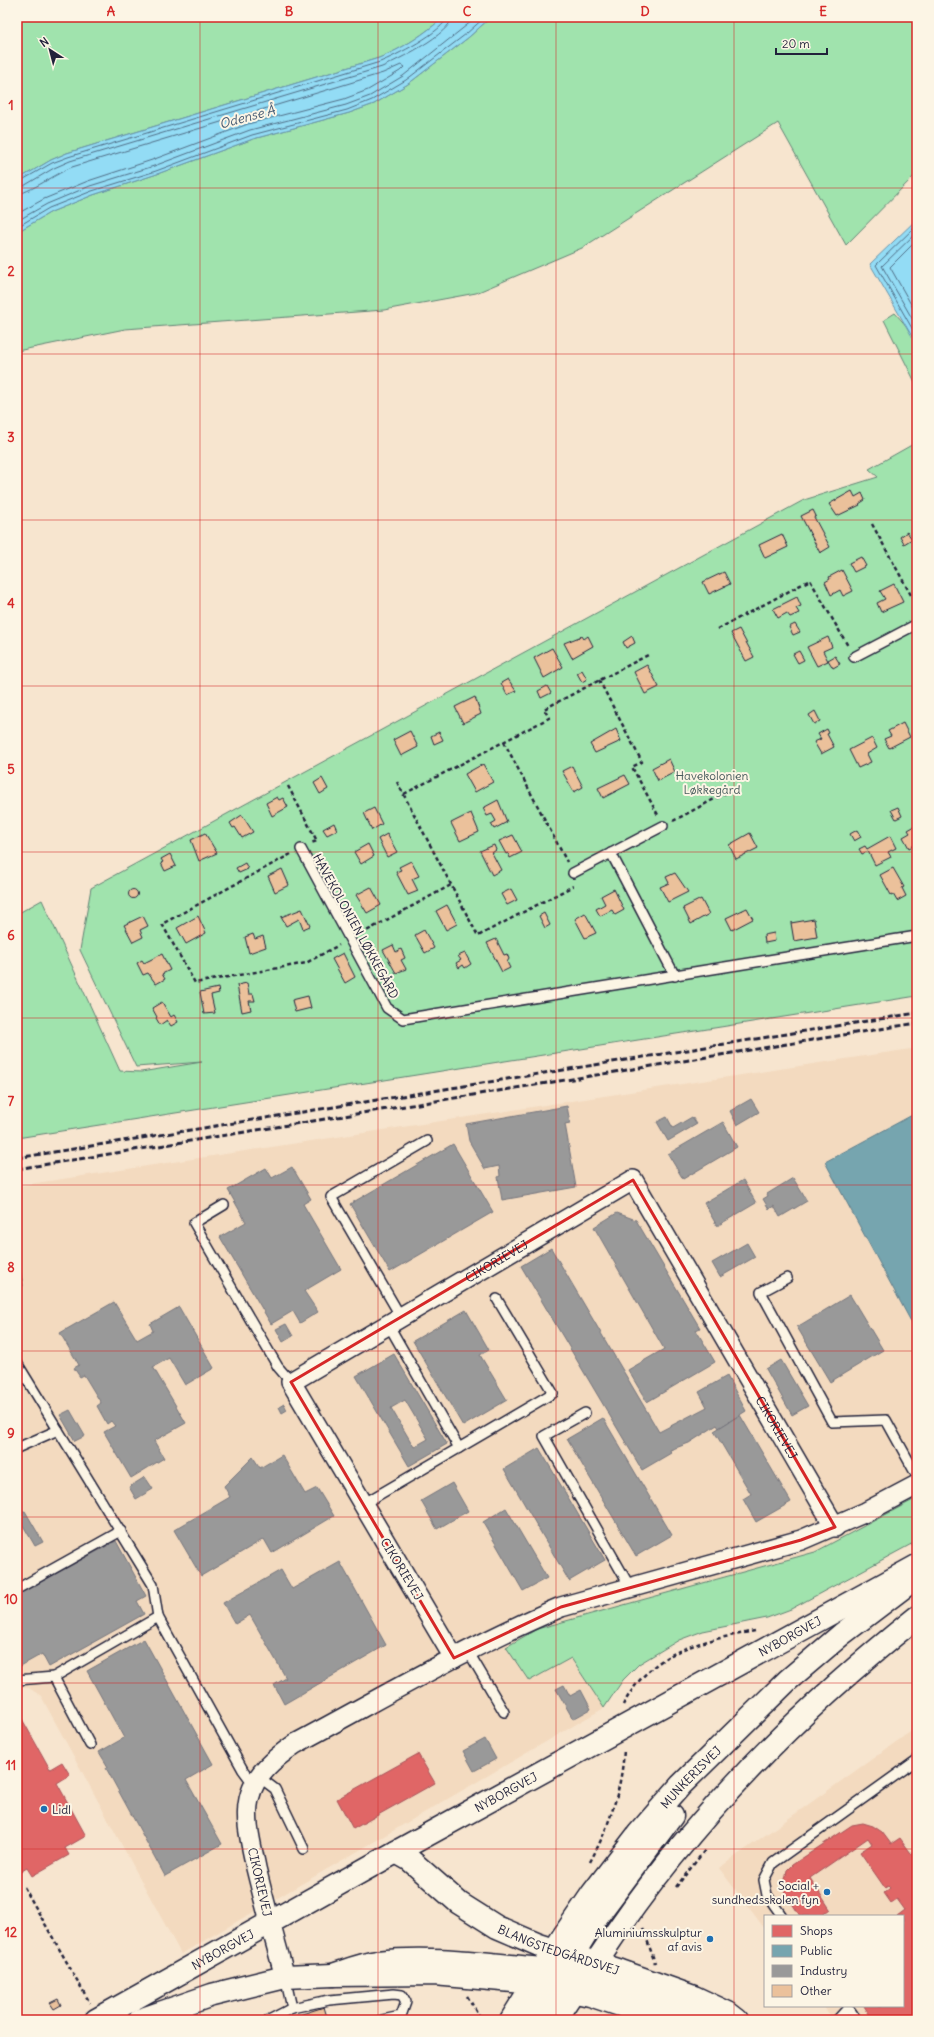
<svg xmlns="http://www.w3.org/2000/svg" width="934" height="2037" font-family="Delius,sans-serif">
	<rect width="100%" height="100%" fill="#f7e5cf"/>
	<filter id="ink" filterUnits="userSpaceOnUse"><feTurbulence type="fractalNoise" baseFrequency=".025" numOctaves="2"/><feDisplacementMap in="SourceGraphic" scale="8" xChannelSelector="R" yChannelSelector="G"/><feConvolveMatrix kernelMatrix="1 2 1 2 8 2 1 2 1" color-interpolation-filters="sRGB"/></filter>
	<g filter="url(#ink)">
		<!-- built -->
		<g fill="#f3dabf">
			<polygon points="917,1048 917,1498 815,1552 537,1629 506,1646 529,1681 571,1658 604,1708 181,1954 41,1696 29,1688 17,1687 17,1287 23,1286 17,1252 17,1186"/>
			<polygon points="917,1727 917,2020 834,2020 823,2006 903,2006 903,1916 765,1916 765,1929 719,1868"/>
		</g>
		<!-- green -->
		<g fill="#a0e3ad" stroke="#618274">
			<path d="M17,17H444C424,34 404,48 379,58L67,153L51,160L17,180Z"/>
			<polygon points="491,17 917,17 917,173 846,245 778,123 582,248 476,293 384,310 125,329 17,351 17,232 51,212 93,195 157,174 253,139 349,113 374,104 408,84 469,37"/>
			<polygon points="895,313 917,338 917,386 884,320"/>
			<polygon points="917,442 917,996 17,1138 17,914 42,900 120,1071 141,1072 202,1062 136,1067 80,950 91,888 804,500 878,477 869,469"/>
			<polygon points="17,1252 23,1286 17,1287"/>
			<polygon points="917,1498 917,1541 791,1609 767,1618 703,1631 679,1640 639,1664 623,1680 604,1708 571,1658 529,1681 506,1647 537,1629 815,1552"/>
		</g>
		<!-- water -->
		<g fill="#93dcf5" stroke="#6692ab">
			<path d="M444,17H491L469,37L408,84L374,104L349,113L253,139L157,174L93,195L51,212L17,232V180L51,160L67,153L379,58C404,48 424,34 444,17Z"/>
			<polygon points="917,219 917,345 870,264"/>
		</g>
		<!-- shops -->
		<g fill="#e06666" stroke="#a75259">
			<polygon points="17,1710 50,1769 62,1762 70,1775 57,1783 86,1836 65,1848 69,1855 32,1876 27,1868 17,1874"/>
			<polygon points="418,1754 435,1783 353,1829 337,1799"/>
			<polygon points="863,1823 873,1826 882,1832 891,1844 900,1838 913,1856 917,1854 917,2020 873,2020 864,2006 903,2006 903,1916 897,1916 905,1910 897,1899 891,1903 884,1893 890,1888 888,1886 885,1888 860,1852 872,1844 868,1838 810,1878 830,1909 821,1916 800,1916 783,1889 787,1870 792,1865 852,1825"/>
		</g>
		<!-- public -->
		<polygon fill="#76a5af" stroke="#5d7e8c" points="916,1113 917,1325 914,1327 825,1162"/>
		<!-- industry -->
		<g fill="#999" stroke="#75757d" fill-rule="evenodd">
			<polygon points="751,1099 759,1112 737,1125 730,1111"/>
			<polygon points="567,1106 570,1123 565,1124 576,1187 502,1200 498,1177 500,1176 499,1166 485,1169 469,1141 466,1124"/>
			<polygon points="667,1117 673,1128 692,1117 697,1124 668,1141 657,1122"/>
			<polygon points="723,1122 737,1147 683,1179 668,1154"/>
			<polygon points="453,1144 493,1212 390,1272 350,1204"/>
			<polygon points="292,1167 311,1199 303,1204 341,1269 304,1291 318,1312 300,1323 293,1311 271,1324 220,1237 246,1222 228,1190 266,1168 272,1178"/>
			<polygon points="793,1178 807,1201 780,1217 774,1206 769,1209 763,1199 768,1196 767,1194"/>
			<polygon points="743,1180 756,1203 717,1226 704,1203"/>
			<polygon points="617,1213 636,1220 700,1328 696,1330 715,1362 647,1402 628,1370 664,1349 594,1227"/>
			<polygon points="747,1243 755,1257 720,1277 712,1263"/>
			<polygon points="551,1248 659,1432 707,1407 699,1392 727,1376 746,1411 719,1428 717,1425 689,1443 670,1450 671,1453 642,1470 521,1266"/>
			<polygon points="850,1295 883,1350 830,1382 797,1327"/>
			<polygon points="114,1302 137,1340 153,1331 150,1324 179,1307 214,1368 185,1385 169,1358 153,1367 186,1423 154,1441 164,1458 131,1478 104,1432 115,1426 111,1421 107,1424 97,1406 101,1403 84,1375 80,1377 74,1368 79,1365 60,1333"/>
			<polygon points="466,1310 489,1350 480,1355 507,1400 463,1426 413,1341"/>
			<polygon points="286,1324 293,1336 283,1342 276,1329"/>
			<path d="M394,1354L447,1444L409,1466L356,1376ZM405,1400L428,1439L414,1447L391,1408Z"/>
			<polygon points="781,1360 808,1406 792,1415 766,1369"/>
			<polygon points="284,1404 287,1410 282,1413 279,1407"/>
			<polygon points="70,1410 85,1436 75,1441 60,1415"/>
			<polygon points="740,1415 791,1502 756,1522 743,1499 751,1494 714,1431"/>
			<polygon points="603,1418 672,1535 636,1556 567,1439"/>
			<polygon points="539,1448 605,1560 569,1581 504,1469"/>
			<polygon points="282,1455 305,1494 317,1488 334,1516 272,1553 264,1539 201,1576 174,1530 230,1497 224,1486 253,1457 260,1468"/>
			<polygon points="145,1477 153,1489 136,1499 129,1487"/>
			<polygon points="452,1483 468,1511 437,1529 421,1501"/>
			<polygon points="506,1508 547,1578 523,1591 483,1522"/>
			<polygon points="25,1511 43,1542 35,1546 17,1515"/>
			<polygon points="116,1541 146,1596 137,1601 144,1614 49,1667 42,1654 17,1668 17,1595"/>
			<polygon points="340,1562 386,1645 284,1704 274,1685 286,1678 250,1615 235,1624 223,1603 281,1570 292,1589"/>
			<polygon points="144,1639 213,1764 186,1780 222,1844 165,1876 106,1768 108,1767 99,1752 124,1738 87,1671"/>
			<polygon points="564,1685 570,1696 581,1690 591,1709 573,1719 556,1689"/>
			<polygon points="485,1739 496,1759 474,1771 463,1751"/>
		</g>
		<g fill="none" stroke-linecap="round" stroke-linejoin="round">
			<!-- shore -->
			<g stroke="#4f6c85" stroke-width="1">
				<path d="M17,183L52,163L68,157L380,62C393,57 445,31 447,17"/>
				<path d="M17,188L22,187L54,168L70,161L382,67C397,60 451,34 452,17"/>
				<path d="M17,194C27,194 59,172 72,167L383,73L401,65L404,67L400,71L368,90L344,99L248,124L152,160L88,181L44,199L17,214"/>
				<polyline points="17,221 47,204 90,186 154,166 250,130 346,105 370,96 403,76 477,17"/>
				<polyline points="917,225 876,265 917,337"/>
				<polyline points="17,227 49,208 92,191 156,171 252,135 347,110 372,100 406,80 466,34 485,17"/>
				<polyline points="917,232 882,266 917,327"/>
				<polyline points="917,240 890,267 917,315"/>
			</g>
		</g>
		<!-- building -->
		<g fill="#ebc19b" stroke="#22223b">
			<polygon points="852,491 855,497 862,493 865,500 859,504 860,505 837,516 829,504"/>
			<polygon points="813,510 816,516 814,517 830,547 820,553 801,516"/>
			<polygon points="907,532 912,539 904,544 900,537"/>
			<polygon points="782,534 788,547 765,558 759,545"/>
			<polygon points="861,557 866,566 854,572 849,563"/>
			<polygon points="842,570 853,591 843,596 840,590 831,595 825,582 830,579 829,577"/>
			<polygon points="724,572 730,584 709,594 703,582"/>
			<polygon points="894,584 903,602 881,612 877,603 885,599 880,591"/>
			<polygon points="797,597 801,606 796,608 799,613 790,617 787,613 778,618 773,609"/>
			<polygon points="795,624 800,632 793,635 789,627"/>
			<polygon points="739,629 754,657 746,661 731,633"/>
			<polygon points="582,636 584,639 588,636 593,646 572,658 564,643"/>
			<polygon points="632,636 635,643 626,648 623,642"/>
			<polygon points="828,637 832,647 823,651 828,661 817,666 807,647"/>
			<polygon points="552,648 563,667 544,678 534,658"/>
			<polygon points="799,651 804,660 798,663 793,654"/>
			<polygon points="835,656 840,664 833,668 828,660"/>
			<polygon points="647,665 659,687 645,694 634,672"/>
			<polygon points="582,670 587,679 582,682 577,673"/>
			<polygon points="508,679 516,691 507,695 501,683"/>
			<polygon points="547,686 551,693 541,698 538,691"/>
			<polygon points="475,697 481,714 463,723 455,707"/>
			<polygon points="815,711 820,721 814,724 809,715"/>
			<polygon points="903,723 910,737 889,748 884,739 891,736 888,731"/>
			<polygon points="616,729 621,741 595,753 590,744"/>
			<polygon points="827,729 829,733 827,734 834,747 821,754 814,742 821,739 818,734"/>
			<polygon points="410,731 418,747 401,756 393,740"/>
			<polygon points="439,732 443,740 434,744 431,736"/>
			<polygon points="872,738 877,748 867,754 871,762 858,768 849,750"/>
			<polygon points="669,759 675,772 658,781 652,768"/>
			<polygon points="483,764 493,782 475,792 465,774"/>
			<polygon points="572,766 583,787 574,792 562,771"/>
			<polygon points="625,775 630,784 603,798 598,788"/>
			<polygon points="322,778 328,789 320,794 314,783"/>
			<polygon points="277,797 279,800 283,798 288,807 272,816 266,803"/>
			<polygon points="498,800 507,822 494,829 491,824 496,821 492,814 487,816 483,808"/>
			<polygon points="898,807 902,816 896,819 891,810"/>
			<polygon points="374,808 382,824 372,830 364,813"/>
			<polygon points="471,813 479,832 460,841 451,823"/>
			<polygon points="242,815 253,832 242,838 235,827 233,828 230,823"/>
			<polygon points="334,823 337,830 327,835 323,829"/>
			<polygon points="915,826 917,830 917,844 909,848 903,837 910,833 908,830"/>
			<polygon points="857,830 861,837 854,841 850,834"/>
			<polygon points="205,833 217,853 199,861 191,840"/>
			<polygon points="750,833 758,848 736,859 729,845"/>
			<polygon points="387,834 397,852 387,857 378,839"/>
			<polygon points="513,835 522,852 510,858 508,853 506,854 499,841"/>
			<polygon points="890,836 896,848 888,852 891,857 875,865 868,851 862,854 859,849 865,846 867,849"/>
			<polygon points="368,844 374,856 361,864 354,852"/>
			<polygon points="494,845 496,850 492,853 501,870 492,875 480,851"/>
			<polygon points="170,854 176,866 165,871 161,863 163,862 161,859"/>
			<polygon points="411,861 419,876 412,879 418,891 408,895 396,872 401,870 399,867"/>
			<polygon points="245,863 248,869 239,873 236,868"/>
			<polygon points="893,868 904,887 902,888 906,896 897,901 893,894 891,895 880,875"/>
			<polygon points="282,869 289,885 275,892 268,876"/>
			<polygon points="675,873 688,892 668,902 660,887 669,883 666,877"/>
			<polygon points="371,887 381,905 367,913 356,895"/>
			<polygon points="511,889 517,900 507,905 501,894"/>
			<polygon points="614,889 624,910 615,915 612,910 600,916 596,909 605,904 601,896"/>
			<circle cx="133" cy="894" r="4.5"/>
			<polygon points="701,899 709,914 691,924 683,908"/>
			<polygon points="447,905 457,924 446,930 436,911"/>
			<polygon points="747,908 753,919 732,930 726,918"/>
			<polygon points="302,909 310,926 303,929 299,919 286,926 281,917"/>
			<polygon points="544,913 550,925 545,928 539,916"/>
			<polygon points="585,913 596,933 585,938 575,919"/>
			<polygon points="143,916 148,926 140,930 143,937 133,942 124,925"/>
			<polygon points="198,916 206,933 186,944 177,928"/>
			<polygon points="814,919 817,937 794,941 791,923"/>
			<polygon points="424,930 434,948 425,953 415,935"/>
			<polygon points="774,933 775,941 765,943 764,935"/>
			<polygon points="253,934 255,939 263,936 266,947 249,953 245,937"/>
			<polygon points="496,939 504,955 507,954 509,959 507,962 510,968 502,972 487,943"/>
			<polygon points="393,945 396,952 401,949 405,958 401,960 406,969 396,973 383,950"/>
			<polygon points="343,953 355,977 345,983 332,959"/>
			<polygon points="465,953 471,964 465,968 463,965 459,968 456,963 461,960 458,956"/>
			<polygon points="162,954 170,970 162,974 165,979 156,984 148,973 143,975 137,963 142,960 144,963"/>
			<polygon points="247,983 249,994 253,994 255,1001 249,1001 251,1010 242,1012 237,985"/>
			<polygon points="218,988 219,993 211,995 215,1013 204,1014 200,992"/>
			<polygon points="308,996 311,1008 295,1012 292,1000"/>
			<polygon points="162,1002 171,1017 174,1015 178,1022 171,1026 167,1020 160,1025 156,1018 157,1017 152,1008"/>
			<polygon points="58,1999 61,2005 54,2009 50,2003"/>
			<polygon points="324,2007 328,2020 298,2020 296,2016"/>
		</g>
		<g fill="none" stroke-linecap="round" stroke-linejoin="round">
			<defs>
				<g id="service">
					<polyline points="854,657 917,624"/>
					<polyline points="301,849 387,1008 403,1019 917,936"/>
					<polyline points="611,853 675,976"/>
					<polyline points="573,873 663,826"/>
					<polyline points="224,1205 194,1223 278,1367 291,1382"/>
					<polyline points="787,1278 761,1292 832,1422 886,1420 917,1476"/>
					<polyline points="401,1317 331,1197 427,1141"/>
					<polyline points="388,1324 459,1448"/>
					<polyline points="17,1363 153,1585 158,1617"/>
					<polyline points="585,1413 544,1436 630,1587"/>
					<polyline points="17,1448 58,1430"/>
					<polyline points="363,1504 553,1393 497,1299"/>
					<polyline points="17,1589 121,1531"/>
					<polyline points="468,1651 504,1712"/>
					<polyline points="17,1680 54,1677"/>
					<polyline points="90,1745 54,1677 158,1617 243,1770 254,1785"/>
					<polyline points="259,1777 275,1789 304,1849"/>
					<polyline points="782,1916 767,1895 764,1880 773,1863 917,1760"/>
					<polyline points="847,2006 857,2020"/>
					<polyline points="292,2008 329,2000 394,1994 402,1995 406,2002 401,2016 382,2020"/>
					<polyline points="269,2020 292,2008 285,1977"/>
					<polyline points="837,2020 848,2008"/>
				</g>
				<g id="minor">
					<path id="s1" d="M454,1658L291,1382L633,1180L835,1527"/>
					<path d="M285,1977C275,1941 265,1905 256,1868C252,1847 244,1820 249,1799C255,1773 275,1758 295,1744C383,1697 469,1646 561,1607L801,1540L866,1512L917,1485"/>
				</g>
				<g id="tertiary">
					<path id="s2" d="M396,1852L410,1860L459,1903L497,1927L539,1945L621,1971L694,1997L728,2013L737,2020"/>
					<path id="s3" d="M96,2020L396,1852L917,1566"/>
					<polyline points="140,2020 212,1995 285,1977 333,1975 434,1974 535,1983 590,1995 665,2020"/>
				</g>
				<g id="secondary">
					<path d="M333,1975C348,1970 363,1964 378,1962C437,1955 496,1966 555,1970"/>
					<polyline points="572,1975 612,1985 709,2020"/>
					<polyline points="575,1992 568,1970 572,1956 593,1922 672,1816"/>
					<path id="s4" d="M511,2020L562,1938L592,1894L639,1833L681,1785L788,1680L842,1634L917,1577"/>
					<path d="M534,2020C545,2002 567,1982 560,1959"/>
					<path d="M556,2020C567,1997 588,1974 602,1953C687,1824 796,1713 917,1617"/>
				</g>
			</defs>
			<!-- service casing -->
			<use href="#service" stroke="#22223b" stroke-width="12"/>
			<!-- minor casing -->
			<use href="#minor" stroke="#22223b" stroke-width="22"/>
			<!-- tertiary casing -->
			<use href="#tertiary" stroke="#22223b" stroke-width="25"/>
			<!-- secondary casing -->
			<use href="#secondary" stroke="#22223b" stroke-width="25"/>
			<!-- path -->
			<g stroke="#22223b" stroke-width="2.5" stroke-dasharray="4 3" stroke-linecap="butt">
				<polyline points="872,524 917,606"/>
				<polyline points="718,629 810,580 848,646"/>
				<polyline points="599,680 642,762 632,767 658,815"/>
				<polyline points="504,742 567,862"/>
				<polyline points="397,782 478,936 573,886"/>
				<polyline points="288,786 317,841 311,843"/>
				<polyline points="404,794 549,718 544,709 650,654"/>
				<polyline points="673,821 735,788"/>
				<polyline points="291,854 162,924 195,983 306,963 339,945"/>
				<polyline points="361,934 451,885"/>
				<path d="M623,1705C653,1649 698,1642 755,1631"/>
				<path d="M590,1862C609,1827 622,1789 624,1749"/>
				<polyline points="24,1887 90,2003"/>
				<polyline points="676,1887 705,1850"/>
				<polyline points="643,1928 655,1963"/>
				<polyline points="467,1996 482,2020"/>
			</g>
			<!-- service -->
			<use href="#service" stroke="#fcf5e5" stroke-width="9"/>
			<!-- minor -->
			<use href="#minor" stroke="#fcf5e5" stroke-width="19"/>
			<!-- tertiary -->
			<use href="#tertiary" stroke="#fcf5e5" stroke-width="22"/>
			<!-- secondary -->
			<use href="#secondary" stroke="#fcf5e5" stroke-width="22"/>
			<!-- rail -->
			<g stroke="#22223b" stroke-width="3" stroke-dasharray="6 3" stroke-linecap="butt">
				<polyline points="17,1158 917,1013"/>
				<polyline points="17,1169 917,1023"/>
			</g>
		</g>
	</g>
	<!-- marked area -->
	<path fill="none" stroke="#d62828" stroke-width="3" stroke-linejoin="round" d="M633,1180L835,1527L801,1540L561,1607L454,1658L291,1382Z"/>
	<!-- grid -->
	<path fill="none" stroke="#d62828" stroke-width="1" stroke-opacity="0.55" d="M200,17V2020M378,17V2020M556,17V2020M734,17V2020M17,188H917M17,354H917M17,520H917M17,686H917M17,852H917M17,1018H917M17,1185H917M17,1351H917M17,1517H917M17,1683H917M17,1849H917"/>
	<!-- markers -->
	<g fill="#1f6fb2" stroke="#fcf5e5" stroke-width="1.5">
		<circle cx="44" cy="1809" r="4"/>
		<circle cx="827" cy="1892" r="4"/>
		<circle cx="710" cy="1939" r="4"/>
	</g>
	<g text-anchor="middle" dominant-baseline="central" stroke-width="4" stroke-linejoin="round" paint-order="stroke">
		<!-- park labels -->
		<g font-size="12" fill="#485c5d" stroke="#fcf5e5">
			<text x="712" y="775">Havekolonien<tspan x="712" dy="14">Løkkegård</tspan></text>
		</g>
		<!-- street labels -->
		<g font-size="12" fill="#22223b" stroke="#fcf5e5">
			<text transform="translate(356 926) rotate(61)">HAVEKOLONIEN LØKKEGÅRD</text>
			<text stroke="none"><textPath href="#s1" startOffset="559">CIKORIEVEJ</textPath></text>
			<text stroke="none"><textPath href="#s1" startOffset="1004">CIKORIEVEJ</textPath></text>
			<text transform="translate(402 1569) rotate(59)">CIKORIEVEJ</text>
			<text stroke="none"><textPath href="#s3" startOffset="793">NYBORGVEJ</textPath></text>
			<text stroke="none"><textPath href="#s4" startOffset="303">MUNKERISVEJ</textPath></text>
			<text stroke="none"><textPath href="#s3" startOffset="469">NYBORGVEJ</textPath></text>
			<text transform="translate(260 1882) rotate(77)">CIKORIEVEJ</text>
			<text stroke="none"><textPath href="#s3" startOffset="145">NYBORGVEJ</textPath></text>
			<text stroke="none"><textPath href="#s2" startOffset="192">BLANGSTEDGÅRDSVEJ</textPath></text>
		</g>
		<!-- poi labels -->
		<g font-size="12" fill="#22223b" stroke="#fcf5e5" text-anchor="end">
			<text x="52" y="1809" text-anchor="start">Lidl</text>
			<text x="819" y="1885">Social +<tspan x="819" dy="14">sundhedsskolen fyn</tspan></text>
			<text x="702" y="1932">Aluminiumsskulptur<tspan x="702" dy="14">af avis</tspan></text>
		</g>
		<!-- water labels -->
		<g font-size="13" font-style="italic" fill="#445a73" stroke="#fcf5e5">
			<text transform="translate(247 117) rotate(-15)">Odense Å</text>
		</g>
	</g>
	<!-- margin -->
	<rect width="934" height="2037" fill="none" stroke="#fcf5e5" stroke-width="44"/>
	<!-- legend -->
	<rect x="764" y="1915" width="140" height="92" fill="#fcf5e5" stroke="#a5a1a1"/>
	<rect x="772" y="1925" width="20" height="12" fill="#e06666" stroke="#a5a1a1"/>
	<text x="800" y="1935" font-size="12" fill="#22223b">Shops</text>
	<rect x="772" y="1945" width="20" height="12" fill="#76a5af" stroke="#a5a1a1"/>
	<text x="800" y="1955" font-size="12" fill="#22223b">Public</text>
	<rect x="772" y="1965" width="20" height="12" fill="#999999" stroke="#a5a1a1"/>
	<text x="800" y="1975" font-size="12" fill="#22223b">Industry</text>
	<rect x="772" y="1985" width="20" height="12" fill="#ebc19b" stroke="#a5a1a1"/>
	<text x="800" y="1995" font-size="12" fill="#22223b">Other</text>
	<!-- north arrow -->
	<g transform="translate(50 50) rotate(324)" stroke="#fcf5e5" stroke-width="3" paint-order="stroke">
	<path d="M0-3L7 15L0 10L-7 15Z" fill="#22223b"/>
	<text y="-6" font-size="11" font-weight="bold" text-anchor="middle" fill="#22223b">N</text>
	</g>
	<!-- scale -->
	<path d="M776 48v6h51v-6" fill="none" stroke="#22223b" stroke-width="2"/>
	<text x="782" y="48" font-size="12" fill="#22223b" stroke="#fcf5e5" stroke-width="3" paint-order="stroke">20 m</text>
	<rect x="22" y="22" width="890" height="1993" fill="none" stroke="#d62828" stroke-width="1.5"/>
	<g font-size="13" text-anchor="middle" font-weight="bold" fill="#d62828">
		<text x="111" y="16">A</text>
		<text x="289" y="16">B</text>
		<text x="467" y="16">C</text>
		<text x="645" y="16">D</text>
		<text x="823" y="16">E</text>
		<text x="11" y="110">1</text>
		<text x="11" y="276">2</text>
		<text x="11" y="442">3</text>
		<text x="11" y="608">4</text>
		<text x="11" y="774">5</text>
		<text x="11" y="940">6</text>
		<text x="11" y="1106">7</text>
		<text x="11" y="1272">8</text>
		<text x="11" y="1438">9</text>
		<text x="11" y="1604">10</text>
		<text x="11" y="1770">11</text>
		<text x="11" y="1937">12</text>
	</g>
</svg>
